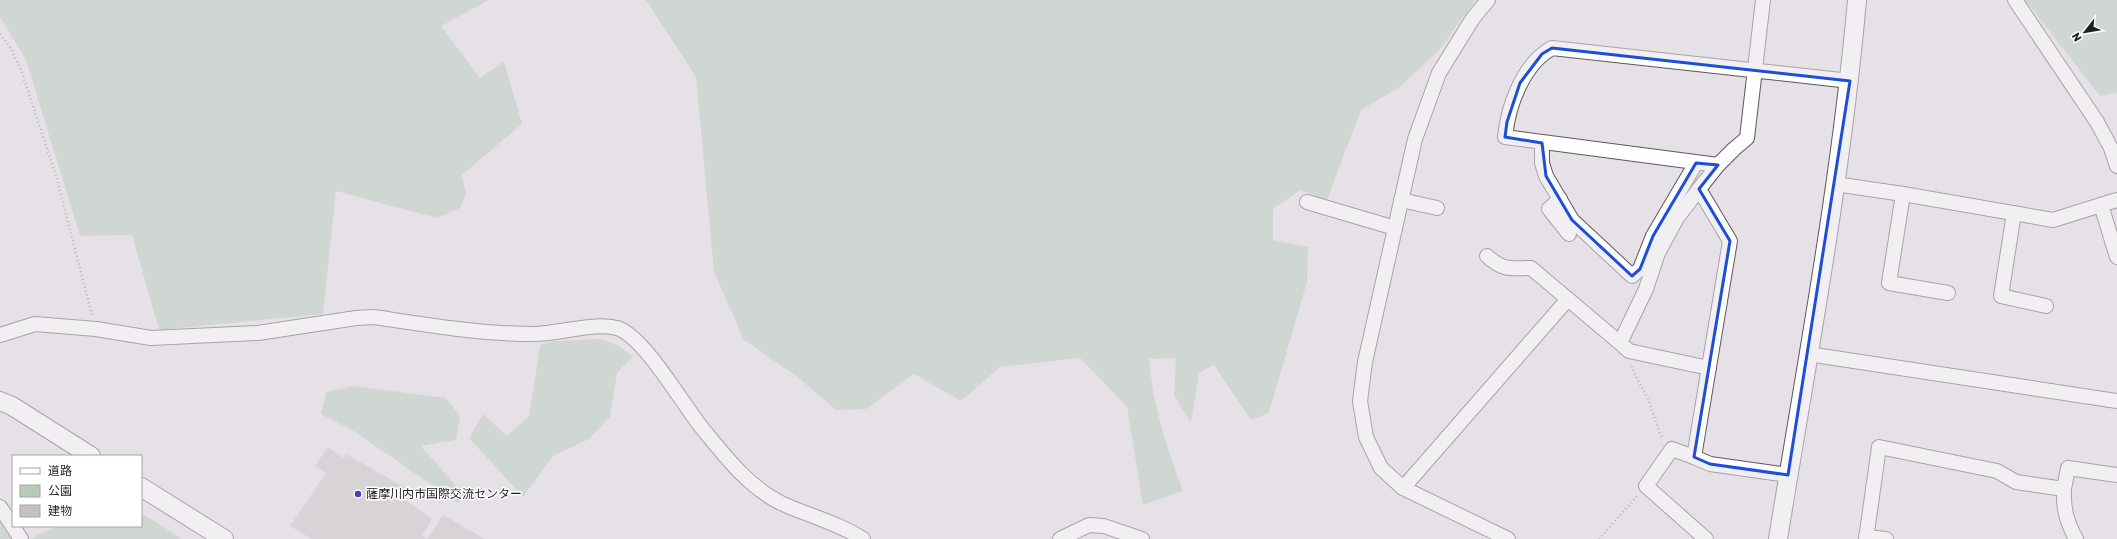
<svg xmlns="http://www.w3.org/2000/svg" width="2117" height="539" font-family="Rubik,'Noto Sans JP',sans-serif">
	<rect width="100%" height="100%" fill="#e5e1e6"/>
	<!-- green -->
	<g fill="#b7cabb">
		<polygon points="0,0 489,0 441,26 480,78 504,61 522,124 462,175 466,194 460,208 437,218 336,191 323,314 159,330 132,235 80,236 26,60 0,17"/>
		<path d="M646,0H1476L1439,50L1400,87L1361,110L1327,200L1300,190L1273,209V240L1308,247L1307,282L1269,413L1251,420L1214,365L1199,373L1191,423L1174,395L1176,358L1149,359C1153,407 1167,447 1183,491L1143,505L1127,407L1080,358L1000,367L961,401L914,374L866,409L836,410L796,376L744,340L714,272L696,77Z"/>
		<polygon points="2025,0 2117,0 2117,93 2100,96"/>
		<polygon points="600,339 617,345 633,356 617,373 610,417 589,439 553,456 523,497 469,438 483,414 507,436 529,416 540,345 552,341"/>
		<polygon points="353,386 446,398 460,416 456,440 421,446 465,496 458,503 355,432 321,414 326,392"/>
		<polygon points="141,513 182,539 30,539 56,526 141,526"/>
		<polygon points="0,520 14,539 0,539"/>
	</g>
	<!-- building -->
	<polygon fill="#c7c0c3" points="328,447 344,458 346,454 406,488 404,499 432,519 422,535 427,539 443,515 485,539 312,539 290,526 326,473 315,466"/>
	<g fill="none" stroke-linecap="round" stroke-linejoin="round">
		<defs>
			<g id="minor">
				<polyline points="1488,0 1473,18 1439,73 1415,139 1365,362 1360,401 1366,437 1381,468 1403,488 1508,539"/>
				<path d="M1763,0L1747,138L1734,149L1718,165L1505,137C1508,106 1523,64 1552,48L1850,81"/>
				<polyline points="2015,0 2097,122 2111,148 2117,166"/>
				<polyline points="1542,143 1542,163 1546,176 1572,220 1632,276 1640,269 1653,236 1696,163"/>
				<polyline points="1718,165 1699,189 1730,241 1694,457 1710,464 1788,475"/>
				<polyline points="1835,184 1903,194 2053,220 2117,200"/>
				<polyline points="1699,189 1677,218 1658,253 1646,289 1620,343 1629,351 1709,368"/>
				<polyline points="1903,194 1889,283 1948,293"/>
				<polyline points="1560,199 1549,209 1569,234"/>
				<polyline points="1401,200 1437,208"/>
				<polyline points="1307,202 1395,228"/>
				<polyline points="2101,205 2117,257"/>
				<polyline points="2014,213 2001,296 2046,306"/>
				<path d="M1487,256C1503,271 1511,268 1531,268L1620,343"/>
				<path d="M0,335L35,324L96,329L151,338L258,333L356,318L374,317C427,325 479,334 533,334C559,334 592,322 617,328C644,336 683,405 702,428C725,456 749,488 783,504C810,516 838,523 863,539"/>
				<polyline points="1808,354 2117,401"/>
				<polyline points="1694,457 1672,449 1646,486 1706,539"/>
				<polyline points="1403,488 1568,299"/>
				<path d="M2064,489C2063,509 2067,522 2076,539"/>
				<polyline points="0,507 21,539"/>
				<polyline points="1866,537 1886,539"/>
				<polyline points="1060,539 1089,525 1104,526 1142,539"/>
				<polyline points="1866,539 1879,447 1997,471 2016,482 2064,489 2068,468 2117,475"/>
			</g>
			<g id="tertiary">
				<polyline points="0,401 12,406 91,456"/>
				<polyline points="141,487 224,539"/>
				<path d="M1778,539C1807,360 1841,181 1857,0"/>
			</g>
		</defs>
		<!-- minor casing -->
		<use href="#minor" stroke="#5b585c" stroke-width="16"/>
		<!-- tertiary casing -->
		<use href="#tertiary" stroke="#5b585c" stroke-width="20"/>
		<!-- path -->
		<g stroke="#838184" stroke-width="2.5" stroke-dasharray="1 3" stroke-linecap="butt">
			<polyline points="0,34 10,47 21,70 57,179 92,315"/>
			<polyline points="1632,366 1634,373 1648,399 1660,434 1663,438"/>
			<polyline points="1599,539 1637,496"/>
		</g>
		<!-- minor -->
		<use href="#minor" stroke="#fff" stroke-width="14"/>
		<!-- tertiary -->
		<use href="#tertiary" stroke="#fff" stroke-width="18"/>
	</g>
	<!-- marked area -->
	<path d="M0 0H2117V539H0ZM1552,48L1850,81L1788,475L1710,464L1694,457L1730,241L1699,189L1718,165L1696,163L1653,236L1640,269L1632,276L1572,220L1546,176L1542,143L1505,137L1507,122L1520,83L1542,54Z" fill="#e5e1e6" fill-opacity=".55" fill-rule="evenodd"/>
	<path fill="none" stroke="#1d4ed8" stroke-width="3" stroke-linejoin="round" d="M1552,48L1850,81L1788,475L1710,464L1694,457L1730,241L1699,189L1718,165L1696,163L1653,236L1640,269L1632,276L1572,220L1546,176L1542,143L1505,137L1507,122L1520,83L1542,54Z"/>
	<!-- markers -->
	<circle fill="#4342b8" stroke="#fff" stroke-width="1.5" cx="358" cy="494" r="4"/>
	<g text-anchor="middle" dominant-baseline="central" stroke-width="3" stroke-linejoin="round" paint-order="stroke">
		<!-- poi labels -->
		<g font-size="12" fill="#201f21" stroke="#fff" text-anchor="start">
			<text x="366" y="494">薩摩川内市国際交流センター</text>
		</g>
	</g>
	<!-- legend -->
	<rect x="12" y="455" width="130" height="72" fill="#ffffff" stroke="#a6a5a6"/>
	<rect x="20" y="468" width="20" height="6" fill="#ffffff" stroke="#a6a5a6"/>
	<text x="48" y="475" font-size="12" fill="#201f21">道路</text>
	<rect x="20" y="485" width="20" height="12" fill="#b7cabb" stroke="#a6a5a6"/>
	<text x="48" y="495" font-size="12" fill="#201f21">公園</text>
	<rect x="20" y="505" width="20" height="12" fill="#c7c0c3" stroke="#a6a5a6"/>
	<text x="48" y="515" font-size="12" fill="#201f21">建物</text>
	<!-- north arrow -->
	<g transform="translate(2085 32) rotate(239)" stroke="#ffffff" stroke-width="3" paint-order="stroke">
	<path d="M0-3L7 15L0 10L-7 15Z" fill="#201f21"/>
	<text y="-6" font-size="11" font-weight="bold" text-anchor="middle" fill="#201f21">N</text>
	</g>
</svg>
